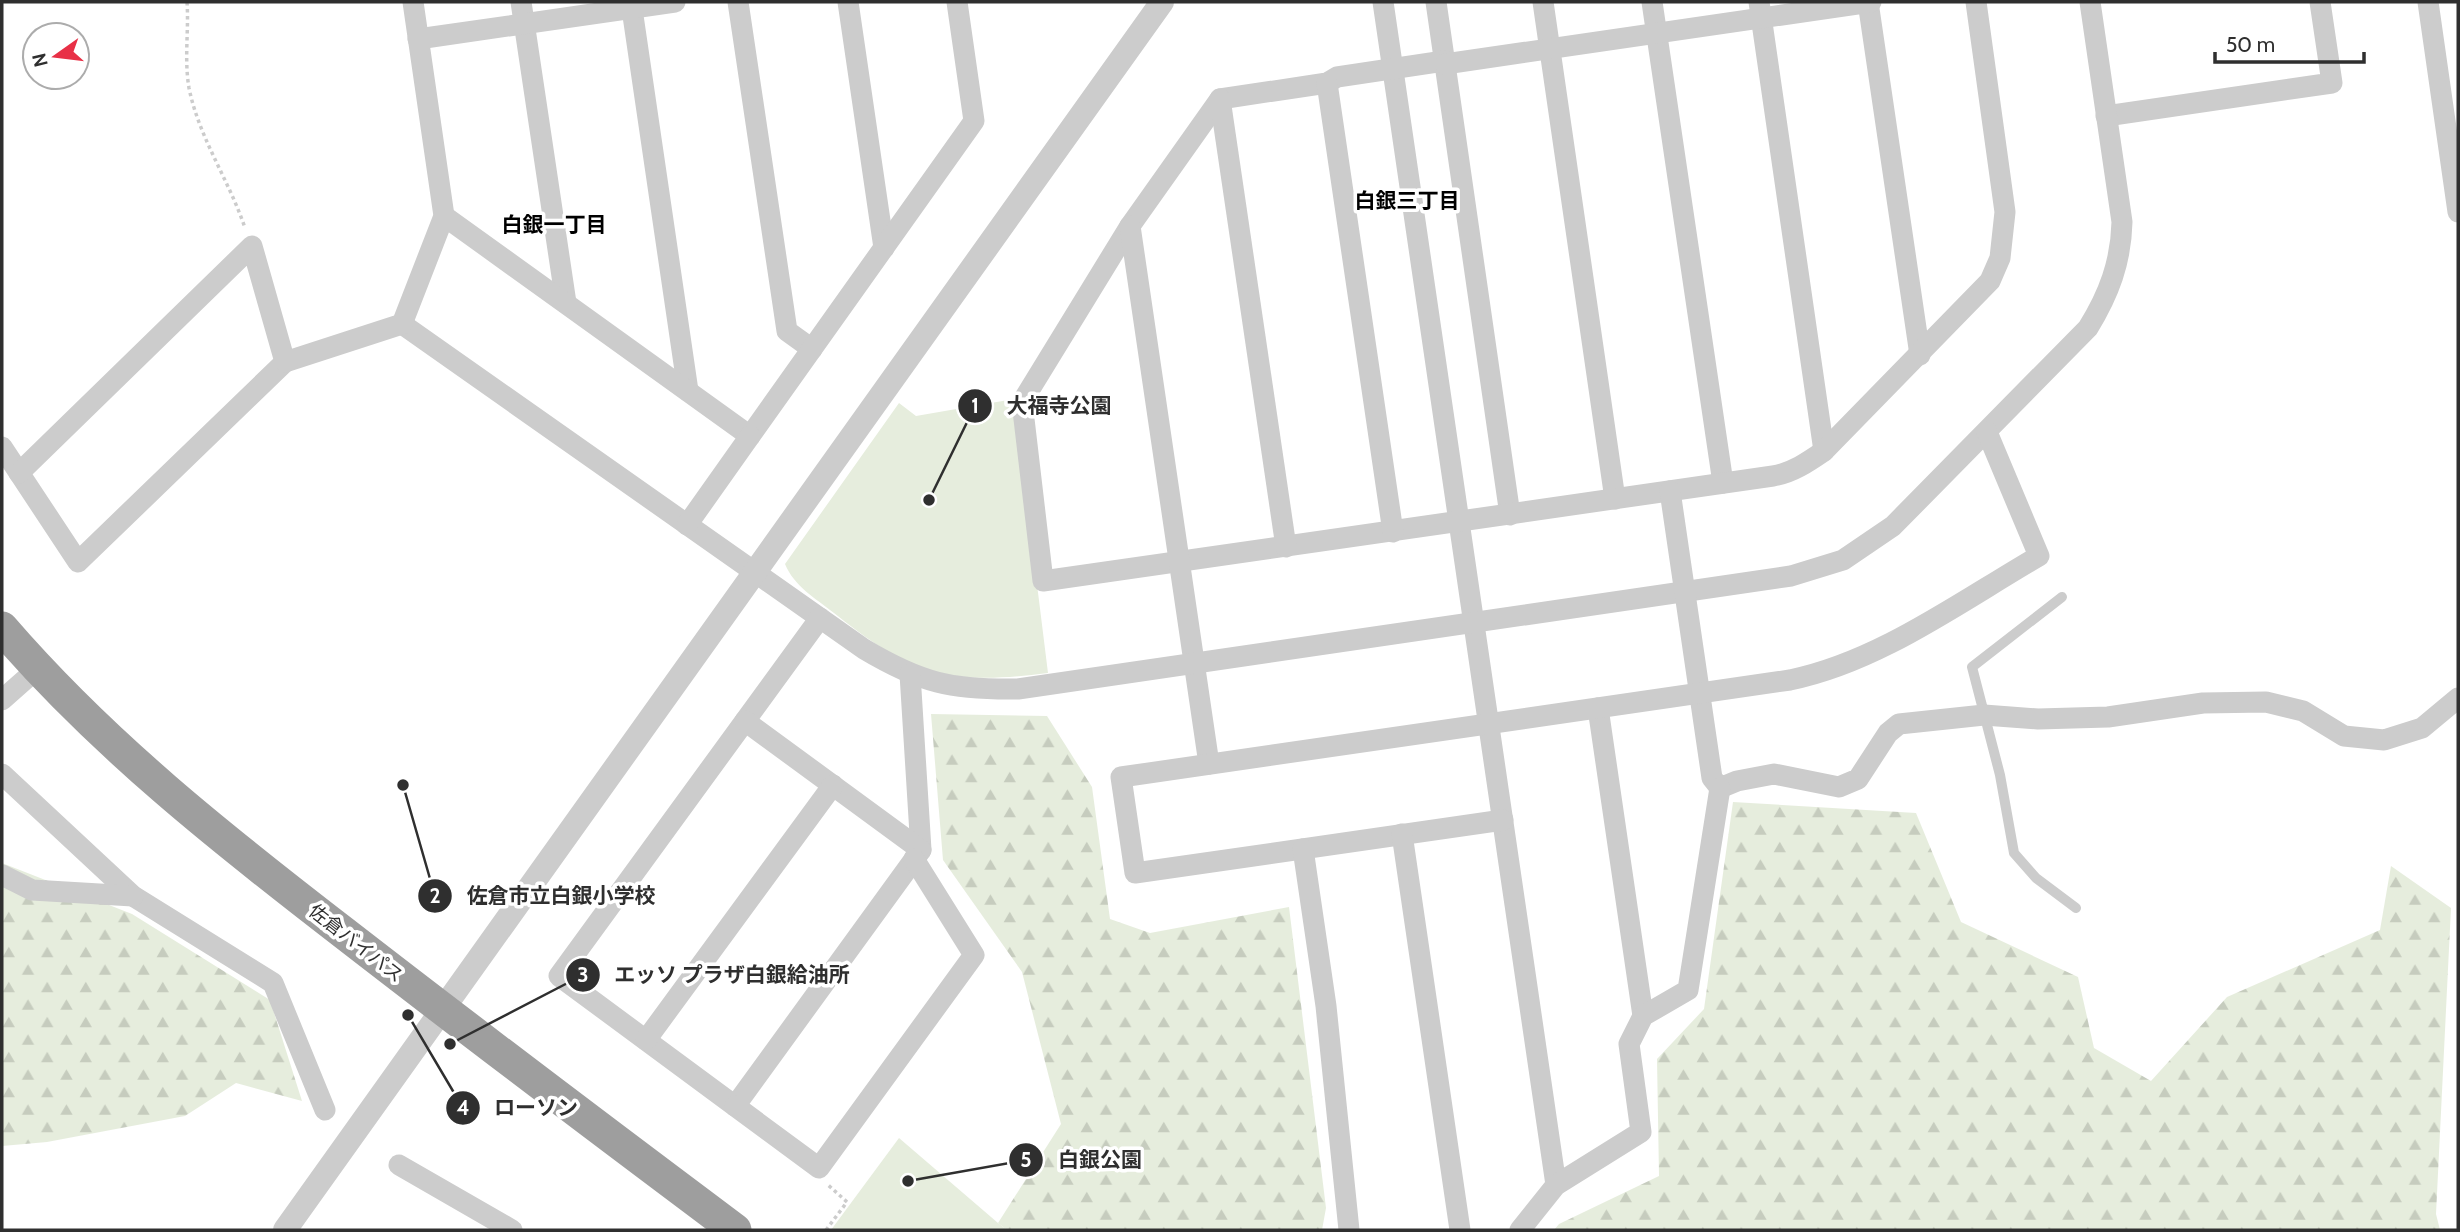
<svg xmlns="http://www.w3.org/2000/svg" width="2460" height="1232" font-family="Cabin,'Noto Sans JP',sans-serif">
	<defs>
		<pattern id="forest-firs" width="22" height="20" patternUnits="userSpaceOnUse" patternTransform="scale(1.75)"><rect width="22" height="20" fill="#e6eddd"/><path d="M5 1l3.5 6h-7zM16 11l3.5 6h-7z" fill="#c6ccbe"/></pattern>
	</defs>
	<rect width="100%" height="100%" fill="#fff"/>
	<!-- forest -->
	<g fill="url(#forest-firs)">
		<polygon points="931,714 1047,716 1092,787 1110,919 1150,933 1289,907 1326,1208 1322,1230 1007,1230 998,1223 1061,1124 1022,972 943,860"/>
		<polygon points="1733,802 1916,813 1961,922 2078,977 2094,1048 2151,1081 2227,997 2380,930 2391,866 2451,908 2436,1214 2440,1230 1554,1230 1559,1224 1659,1176 1657,1059 1704,1009"/>
		<polygon points="2,863 132,914 270,1000 302,1101 236,1083 185,1116 47,1142 2,1146"/>
	</g>
	<!-- park -->
	<g fill="#e6eddd">
		<path d="M1014,399L1048,673C949,686 911,675 834,613C815,598 794,586 785,564L899,403L916,416Z"/>
		<polygon points="899,1138 998,1223 1007,1230 831,1230"/>
	</g>
	<g fill="none" stroke-linecap="round" stroke-linejoin="round">
		<!-- path -->
		<g stroke="#ccc" stroke-width="3.5" stroke-dasharray="3.5 3.5" stroke-linecap="butt">
			<path d="M187,2C189,30 184,59 189,88C199,138 229,180 245,228"/>
			<polyline points="826,1230 847,1202 827,1184"/>
		</g>
		<!-- service -->
		<polyline stroke="#ccc" stroke-width="10" points="2062,597 1972,667 2000,775 2014,853 2036,878 2076,908"/>
		<!-- minor -->
		<g stroke="#ccc" stroke-width="21">
			<polyline points="521,2 566,303"/>
			<polyline points="631,2 688,391"/>
			<polyline points="738,2 787,331 812,349"/>
			<polyline points="848,2 884,248"/>
			<polyline points="1383,2 1556,1185"/>
			<polyline points="1436,2 1510,515"/>
			<polyline points="1543,2 1615,499"/>
			<polyline points="1652,2 1723,483"/>
			<polyline points="1759,2 1824,451"/>
			<polyline points="1868,2 1920,355"/>
			<polyline points="2428,2 2458,212"/>
			<polyline points="418,39 675,2"/>
			<path d="M1444,61L1337,77L1327,83L1220,99L1130,226L1022,402L1043,581L1773,476C1792,473 1808,462 1824,451L1990,281L2000,258L2005,212L1976,2"/>
			<polyline points="1445,64 1871,2"/>
			<polyline points="1327,83 1393,532"/>
			<polyline points="1220,99 1286,547"/>
			<polyline points="2106,116 2332,83 2320,2"/>
			<polyline points="444,216 750,436 974,121 957,2"/>
			<polyline points="1130,226 1209,764"/>
			<path d="M402,324L864,649C921,683 951,690 1018,689L1791,576L1843,560L1893,526L2088,328C2109,294 2121,262 2122,222L2090,2"/>
			<polyline points="2,447 78,562 285,362"/>
			<polyline points="19,473 252,246 285,362 402,324 444,216 413,2"/>
			<polyline points="1670,491 1712,778 1720,788 1737,781 1774,774 1839,787 1858,779 1888,733 1899,724 1984,715 2038,719 2108,717 2203,703 2266,702 2303,711 2344,736 2384,740 2422,728 2458,698"/>
			<polyline points="687,525 750,436"/>
			<polyline points="820,618 559,976 735,1106 921,850 910,674"/>
			<polyline points="2,700 37,669"/>
			<polyline points="1598,708 1643,1016"/>
			<polyline points="745,721 921,850"/>
			<polyline points="2,774 133,896 273,983 325,1110"/>
			<path d="M1503,820L1135,873L1121,777L1790,680C1879,662 1961,601 2039,556L1987,432"/>
			<polyline points="1402,834 1460,1230"/>
			<polyline points="1303,849 1326,1006 1349,1230"/>
			<polyline points="2,875 32,890 133,896"/>
			<polyline points="646,1040 833,785"/>
			<polyline points="735,1106 819,1168 974,955 914,859"/>
			<polyline points="399,1165 512,1230"/>
			<polyline points="1520,1230 1556,1185 1641,1132 1629,1044 1643,1016 1688,990 1720,788"/>
		</g>
		<!-- tertiary -->
		<polyline stroke="#ccc" stroke-width="24" points="285,1230 1162,2"/>
		<!-- trunk -->
		<path stroke="#9e9e9e" stroke-width="33" d="M2,628C103,745 222,839 344,933C473,1033 604,1132 735,1230"/>
	</g>
	<g text-anchor="middle" dominant-baseline="central" stroke-width="7" stroke-linejoin="round" paint-order="stroke">
		<!-- street labels -->
		<g font-size="19" fill="#2f2f2f" stroke="#fff">
			<text transform="translate(356 943) rotate(38)">佐倉バイパス</text>
		</g>
		<!-- neighbourhood labels -->
		<g font-size="21" font-weight="bold" fill="#000" stroke="#fff">
			<text x="1407" y="200">白銀三丁目</text>
			<text x="554" y="224">白銀一丁目</text>
		</g>
	</g>
	<!-- callouts -->
	<path fill="none" stroke="#2f2f2f" stroke-width="2.5" d="M929 500L975 406M403 785L435 896M450 1044L583 975M408 1015L463 1108M908 1181L1026 1160"/>
	<g fill="#2f2f2f" stroke="#fff" stroke-width="2.5">
		<circle cx="929" cy="500" r="7"/>
		<circle cx="403" cy="785" r="7"/>
		<circle cx="450" cy="1044" r="7"/>
		<circle cx="408" cy="1015" r="7"/>
		<circle cx="908" cy="1181" r="7"/>
		<circle cx="975" cy="406" r="18"/>
		<circle cx="435" cy="896" r="18"/>
		<circle cx="583" cy="975" r="18"/>
		<circle cx="463" cy="1108" r="18"/>
		<circle cx="1026" cy="1160" r="18"/>
	</g>
	<g font-size="21" text-anchor="middle" font-weight="bold" fill="#fff">
		<text x="975" y="413">1</text>
		<text x="435" y="903">2</text>
		<text x="583" y="982">3</text>
		<text x="463" y="1115">4</text>
		<text x="1026" y="1167">5</text>
	</g>
	<g font-size="21" text-anchor="middle" font-weight="bold" fill="#2f2f2f" stroke="#fff" stroke-width="7" stroke-linejoin="round" paint-order="stroke">
		<text x="1059" y="413">大福寺公園</text>
		<text x="561" y="903">佐倉市立白銀小学校</text>
		<text x="732" y="982">エッソ プラザ白銀給油所</text>
		<text x="536" y="1115">ローソン</text>
		<text x="1100" y="1167">白銀公園</text>
	</g>
	<!-- border -->
	<rect width="2460" height="1232" fill="none" stroke="#2f2f2f" stroke-width="7"/>
	<!-- north arrow -->
	<g transform="translate(56 56) rotate(256)"><circle r="33" fill="#ffffff" stroke="#acacac" stroke-width="2"/>
	<path d="M0-5L12 26L0 18L-12 26Z" fill="#e83046"/>
	<text y="-10" font-size="19" font-weight="bold" text-anchor="middle" fill="#2f2f2f">N</text>
	</g>
	<!-- scale -->
	<path d="M2215 52v10h149v-10" fill="none" stroke="#2f2f2f" stroke-width="3.5"/>
	<text x="2226" y="52" font-size="21" fill="#2f2f2f" stroke="#ffffff" stroke-width="5" paint-order="stroke">50 m</text>
</svg>
